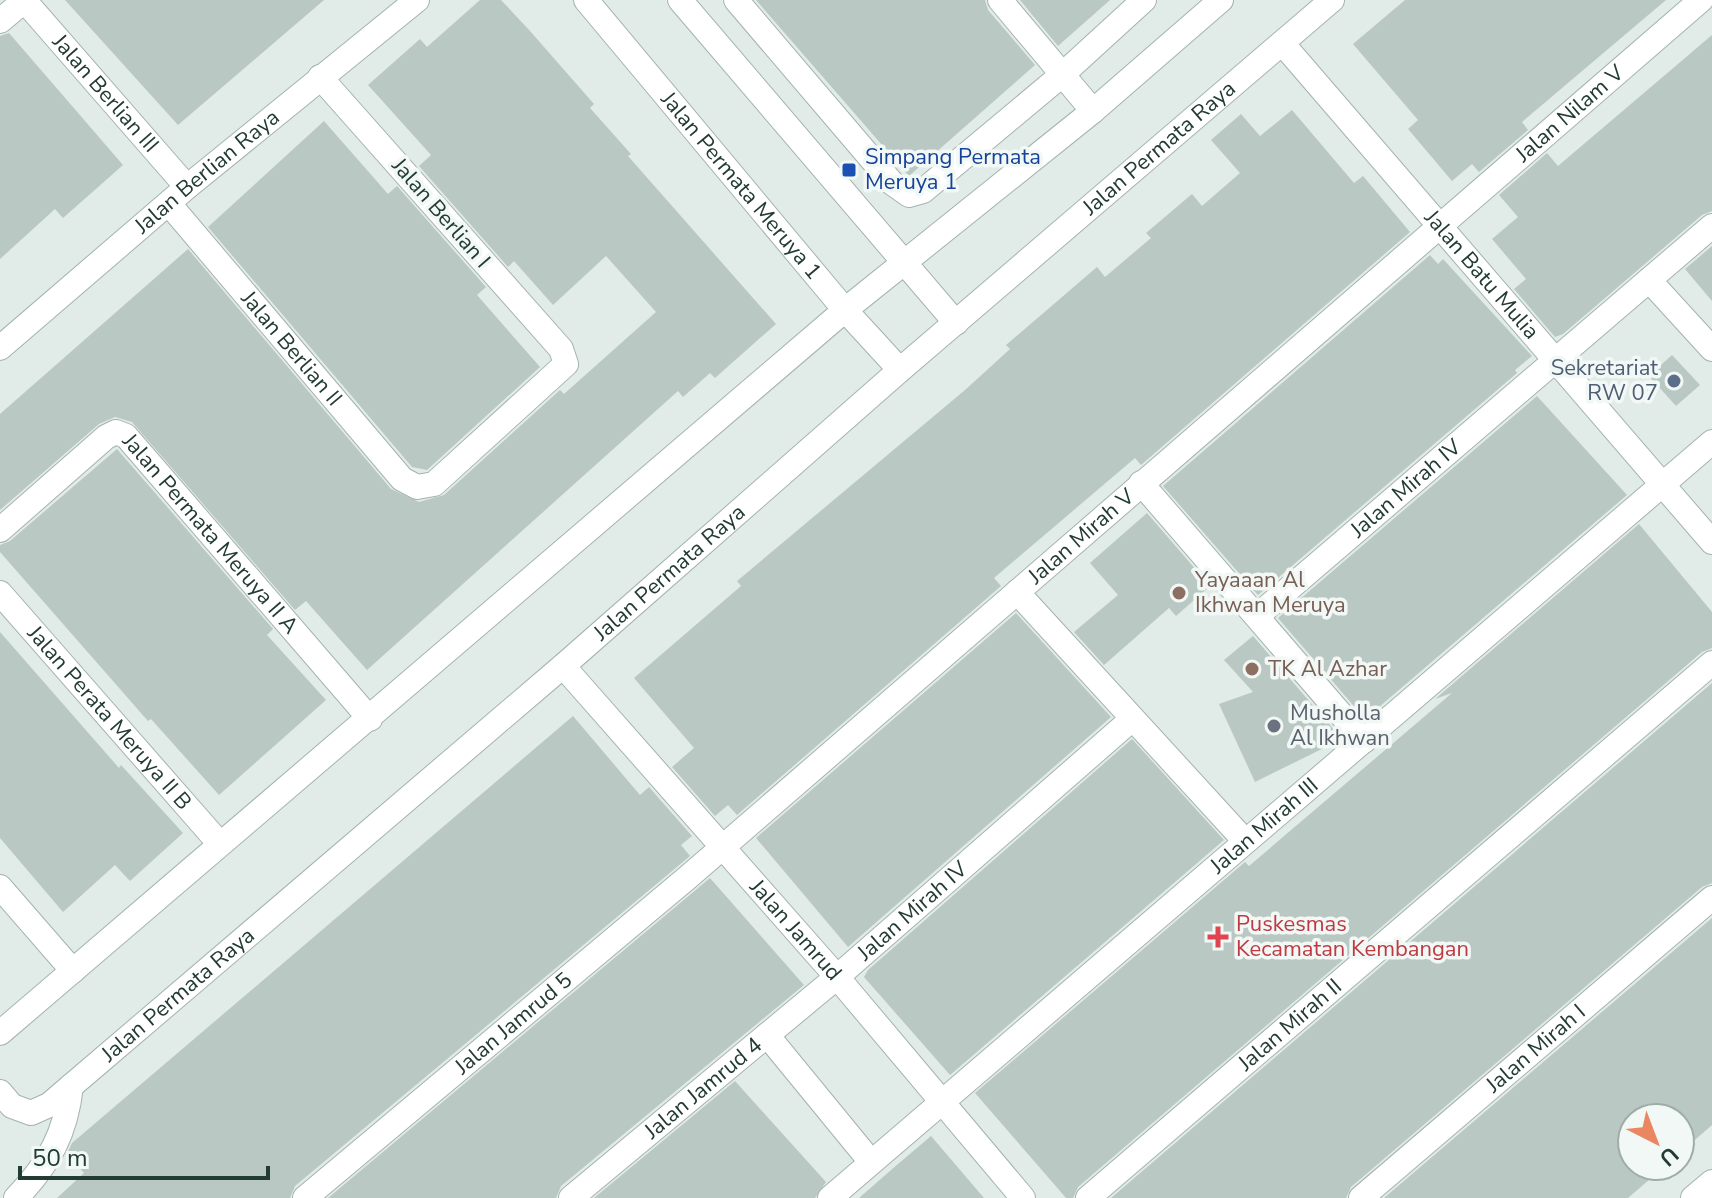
<svg xmlns="http://www.w3.org/2000/svg" width="1712" height="1198" font-family="'Nunito Sans',sans-serif">
	<rect width="100%" height="100%" fill="#e1ebe7"/>
	<!-- building -->
	<g fill="#bac8c3">
		<polygon points="65,0 324,0 178,125"/>
		<polygon points="480,0 501,0 530,31 594,104 590,108 631,154 628,156 776,324 715,378 710,373 683,397 678,391 367,670 306,601 295,610 132,422 115,417 99,424 0,510 0,414 188,249 391,489 419,502 444,495 560,390 564,394 656,312 606,256 553,305 514,261 508,267 419,166 431,155 368,85 420,39 427,47"/>
		<polygon points="756,0 985,0 988,10 1035,65 909,176"/>
		<polygon points="1020,0 1110,0 1058,46"/>
		<polygon points="1405,0 1666,0 1522,122 1528,130 1479,172 1472,164 1452,181 1408,129 1418,120 1353,44"/>
		<polygon points="9,33 123,165 63,218 55,209 0,259 0,36"/>
		<polygon points="1712,35 1712,211 1702,215 1563,334 1555,337 1514,289 1526,279 1492,239 1518,217 1499,195 1547,153 1558,166"/>
		<polygon points="1292,110 1354,183 1363,176 1410,232 1141,465 1135,458 994,578 1001,586 737,815 728,805 715,816 672,767 694,748 634,678 741,586 737,581 965,390 1010,349 1006,345 1097,267 1105,277 1151,238 1146,233 1192,194 1202,206 1240,173 1211,140 1241,114 1260,136"/>
		<polygon points="324,121 388,194 397,186 486,287 477,295 540,367 427,470 412,467 208,227"/>
		<polygon points="1712,246 1712,301 1685,269"/>
		<polygon points="1430,255 1438,264 1443,259 1532,356 1515,370 1517,373 1258,595 1163,486"/>
		<polygon points="1672,355 1700,385 1676,406 1649,376"/>
		<polygon points="1537,396 1627,495 1365,719 1278,618"/>
		<polygon points="117,449 273,629 267,635 326,700 219,795 151,719 148,721 0,552 0,545 10,541"/>
		<polygon points="1147,513 1210,586 1176,616 1169,608 1104,665 1074,632 1118,595 1090,563"/>
		<polygon points="1639,524 1712,612 1712,648 1702,652 1078,1187 1073,1198 1066,1198 975,1093 1245,862 1249,866 1452,693 1435,699"/>
		<polygon points="1016,613 1111,717 848,947 756,838"/>
		<polygon points="0,632 119,768 121,765 183,833 130,881 115,865 63,912 0,838"/>
		<polygon points="1253,636 1342,739 1255,782 1219,704 1253,692 1224,660"/>
		<polygon points="1712,683 1712,883 1702,887 1351,1187 1346,1198 1111,1198"/>
		<polygon points="573,716 640,795 649,787 692,836 681,845 690,856 295,1186 290,1198 57,1198 84,1173 67,1154 72,1143"/>
		<polygon points="1132,739 1224,840 950,1075 864,977 868,970"/>
		<polygon points="710,878 804,985 561,1186 556,1198 328,1198"/>
		<polygon points="1712,918 1712,1125 1680,1153 1680,1118 1632,1118 1632,1166 1665,1166 1628,1198 1384,1198"/>
		<polygon points="735,1081 826,1182 815,1198 594,1198"/>
		<polygon points="931,1136 984,1198 859,1198 898,1164"/>
	</g>
	<g fill="none" stroke-linecap="round" stroke-linejoin="round">
		<defs>
			<g id="minor">
				<path id="s1" d="M24,0L187,187"/>
				<polyline points="736,0 892,183 909,195 923,191 1063,74 1144,0"/>
				<polyline points="1000,0 1093,111"/>
				<polyline points="0,21 25,0"/>
				<path id="s2" d="M1282,43L1712,542"/>
				<path id="s3" d="M170,205L402,479L417,487L434,484L566,364L561,349L320,77"/>
				<polyline points="1649,280 1712,349"/>
				<path id="s4" d="M0,348L187,187L417,0"/>
				<polyline points="1141,483 1364,741"/>
				<path id="s5" d="M0,530L106,437L116,432L126,436L370,719"/>
				<polyline points="1017,592 1245,841"/>
				<path id="s6" d="M0,593L220,844"/>
				<path id="s7" d="M1257,616L1712,226"/>
				<path id="s8" d="M563,666L837,977L1023,1198"/>
				<polyline points="0,887 73,971"/>
				<polyline points="767,1035 871,1162"/>
				<path d="M16,1198C49,1164 66,1133 71,1086"/>
				<path id="s9" d="M305,1198L687,878L1701,0"/>
				<path id="s10" d="M571,1198L837,977L1131,720"/>
				<path id="s11" d="M830,1198L1712,442"/>
				<path id="s12" d="M1088,1198L1712,663"/>
				<path id="s13" d="M1361,1198L1712,898"/>
				<polyline points="1693,1198 1712,1182"/>
			</g>
			<g id="tertiary">
				<path id="s14" d="M586,0L845,310L900,370"/>
				<polyline points="680,0 956,323"/>
				<polyline points="0,1033 845,310 1093,111 1221,0"/>
				<path id="s15" d="M0,1092L12,1106L31,1113L49,1105L563,666L900,370L1332,0"/>
			</g>
		</defs>
		<!-- minor casing -->
		<use href="#minor" stroke="#a4b3ae" stroke-width="26"/>
		<!-- tertiary casing -->
		<use href="#tertiary" stroke="#a4b3ae" stroke-width="26"/>
		<!-- minor -->
		<use href="#minor" stroke="#fff" stroke-width="24"/>
		<!-- tertiary -->
		<use href="#tertiary" stroke="#fff" stroke-width="24"/>
	</g>
	<!-- markers -->
	<rect fill="#1a4fb4" stroke="#f2f8f5" stroke-width="3" x="841" y="162" width="16" height="16" rx="4"/>
	<circle fill="#5c6f8a" stroke="#f2f8f5" stroke-width="3" cx="1674" cy="381" r="8"/>
	<g fill="#8d6e63" stroke="#f2f8f5" stroke-width="3">
		<circle cx="1179" cy="593" r="8"/>
		<circle cx="1252" cy="669" r="8"/>
	</g>
	<circle fill="#6b7280" stroke="#f2f8f5" stroke-width="3" cx="1274" cy="726" r="8"/>
	<path fill="#e0444e" stroke="#f2f8f5" stroke-width="3" d="M1214 925h8v8h8v8h-8v8h-8v-8h-8v-8h8z"/>
	<g text-anchor="middle" dominant-baseline="central" stroke-width="7" stroke-linejoin="round" paint-order="stroke">
		<!-- street labels -->
		<g font-size="22" fill="#233b35" stroke="#f2f8f5">
			<text stroke="none"><textPath href="#s1" startOffset="124">Jalan Berlian III</textPath></text>
			<text stroke="none"><textPath href="#s9" startOffset="1666">Jalan Nilam V</textPath></text>
			<text stroke="none"><textPath href="#s15" startOffset="1524">Jalan Permata Raya</textPath></text>
			<text stroke="none"><textPath href="#s4" startOffset="272">Jalan Berlian Raya</textPath></text>
			<text stroke="none"><textPath href="#s14" startOffset="242">Jalan Permata Meruya 1</textPath></text>
			<text transform="translate(441 213) rotate(49)">Jalan Berlian I</text>
			<text stroke="none"><textPath href="#s2" startOffset="306">Jalan Batu Mulia</textPath></text>
			<text stroke="none"><textPath href="#s3" startOffset="188">Jalan Berlian II</textPath></text>
			<text stroke="none"><textPath href="#s7" startOffset="196">Jalan Mirah IV</textPath></text>
			<text stroke="none"><textPath href="#s5" startOffset="292">Jalan Permata Meruya II A</textPath></text>
			<text stroke="none"><textPath href="#s9" startOffset="1020">Jalan Mirah V</textPath></text>
			<text stroke="none"><textPath href="#s15" startOffset="876">Jalan Permata Raya</textPath></text>
			<text stroke="none"><textPath href="#s6" startOffset="166">Jalan Perata Meruya II B</textPath></text>
			<text stroke="none"><textPath href="#s11" startOffset="572">Jalan Mirah III</textPath></text>
			<text stroke="none"><textPath href="#s10" startOffset="446">Jalan Mirah IV</textPath></text>
			<text stroke="none"><textPath href="#s8" startOffset="352">Jalan Jamrud</textPath></text>
			<text stroke="none"><textPath href="#s15" startOffset="228">Jalan Permata Raya</textPath></text>
			<text stroke="none"><textPath href="#s9" startOffset="272">Jalan Jamrud 5</textPath></text>
			<text stroke="none"><textPath href="#s12" startOffset="266">Jalan Mirah II</textPath></text>
			<text stroke="none"><textPath href="#s13" startOffset="230">Jalan Mirah I</textPath></text>
			<text stroke="none"><textPath href="#s10" startOffset="172">Jalan Jamrud 4</textPath></text>
		</g>
		<!-- transit labels -->
		<g font-size="22" fill="#164399" stroke="#f2f8f5" text-anchor="start">
			<text x="865" y="157">Simpang Permata<tspan x="865" dy="25">Meruya 1</tspan></text>
		</g>
		<!-- service labels -->
		<g font-size="22" fill="#4e5e75" stroke="#f2f8f5" text-anchor="end">
			<text x="1658" y="368">Sekretariat<tspan x="1658" dy="25">RW 07</tspan></text>
		</g>
		<!-- education labels -->
		<g font-size="22" fill="#785e54" stroke="#f2f8f5" text-anchor="start">
			<text x="1195" y="580">Yayaaan Al<tspan x="1195" dy="25">Ikhwan Meruya</tspan></text>
			<text x="1268" y="669">TK Al Azhar</text>
		</g>
		<!-- worship labels -->
		<g font-size="22" fill="#5b616d" stroke="#f2f8f5" text-anchor="start">
			<text x="1290" y="713">Musholla<tspan x="1290" dy="25">Al Ikhwan</tspan></text>
		</g>
		<!-- health labels -->
		<g font-size="22" fill="#be3a42" stroke="#f2f8f5" text-anchor="start">
			<text x="1236" y="924">Puskesmas<tspan x="1236" dy="25">Kecamatan Kembangan</tspan></text>
		</g>
	</g>
	<!-- north arrow -->
	<g transform="translate(1656 1142) rotate(138)"><circle r="38" fill="#f2f8f5" stroke="#9faca8" stroke-width="2"/>
	<path d="M0-6L14 30L0 20L-14 30Z" fill="#ea8760"/>
	<text y="-12" font-size="22" font-weight="bold" text-anchor="middle" fill="#233b35">U</text>
	</g>
	<!-- scale -->
	<path d="M20 1166v12h248v-12" fill="none" stroke="#233b35" stroke-width="4"/>
	<text x="32" y="1166" font-size="24" fill="#233b35" stroke="#f2f8f5" stroke-width="6" paint-order="stroke">50 m</text>
</svg>
